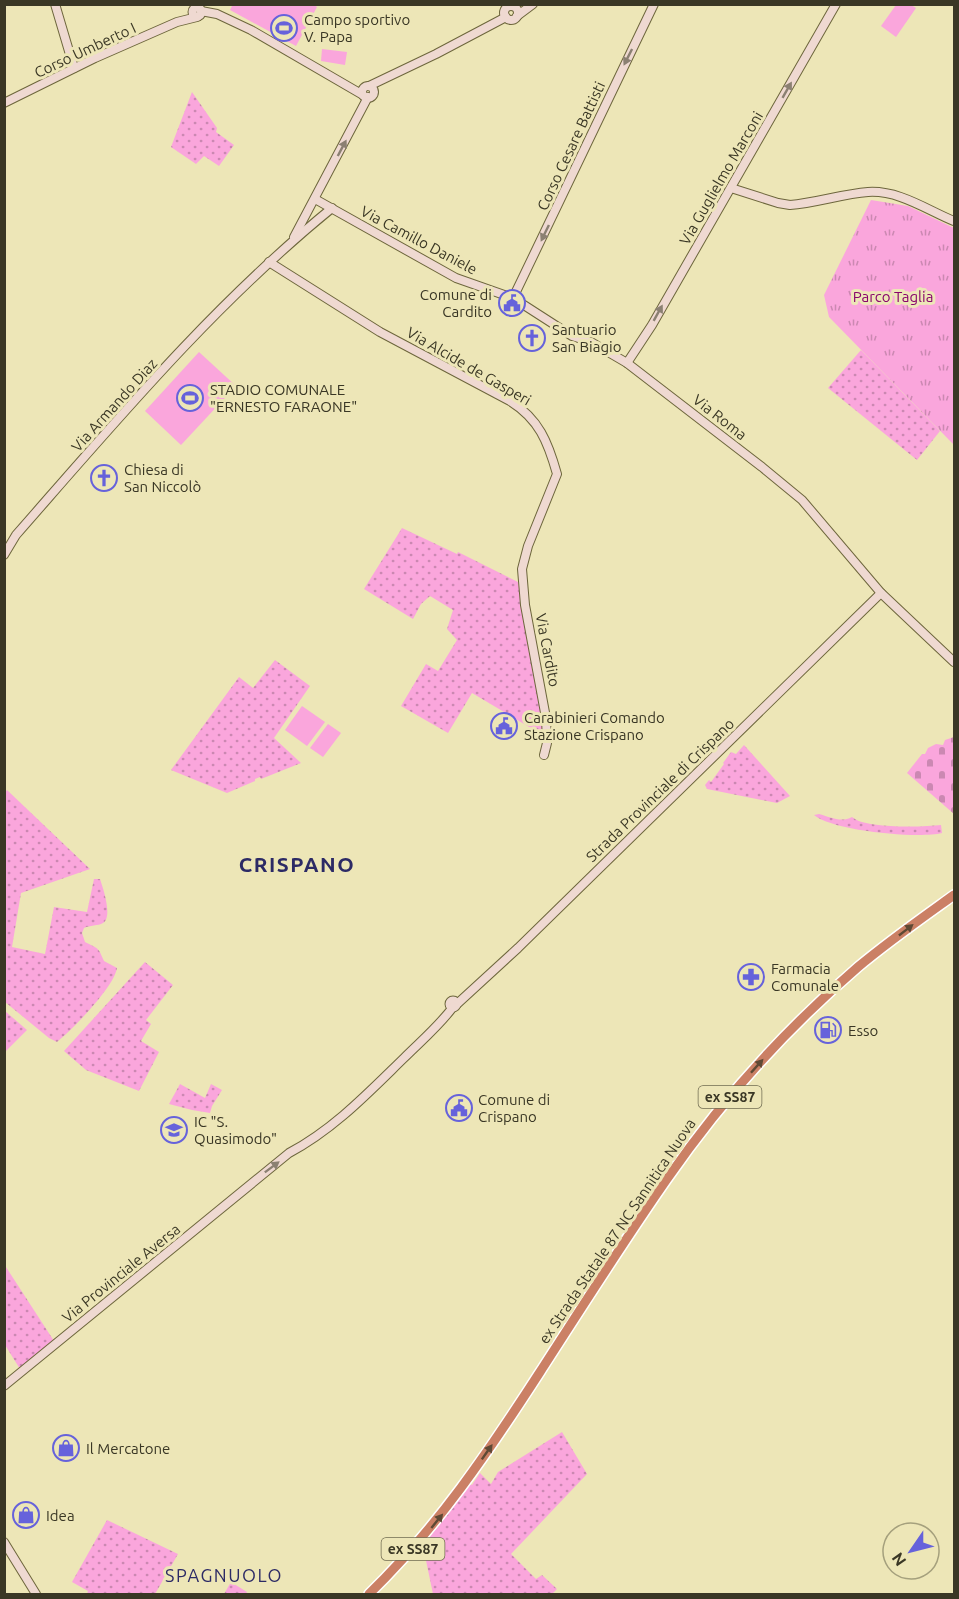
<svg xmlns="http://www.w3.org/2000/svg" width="959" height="1599" font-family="Ubuntu,sans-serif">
	<defs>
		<pattern id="grass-dots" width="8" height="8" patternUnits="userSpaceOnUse" patternTransform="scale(1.5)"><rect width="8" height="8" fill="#faa6dc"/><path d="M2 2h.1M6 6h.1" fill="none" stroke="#cb88b2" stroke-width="1.8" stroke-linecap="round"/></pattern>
		<pattern id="cemetery-stones" width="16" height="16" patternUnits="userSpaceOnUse" patternTransform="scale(1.5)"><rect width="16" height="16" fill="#faa6dc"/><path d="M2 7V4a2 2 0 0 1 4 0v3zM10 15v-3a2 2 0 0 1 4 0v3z" fill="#cb88b2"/></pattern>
		<pattern id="park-tufts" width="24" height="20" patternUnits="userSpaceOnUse" patternTransform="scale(1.5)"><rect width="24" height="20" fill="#faa6dc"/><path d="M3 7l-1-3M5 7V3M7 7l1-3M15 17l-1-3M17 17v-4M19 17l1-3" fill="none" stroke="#cb88b2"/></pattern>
	</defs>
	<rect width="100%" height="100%" fill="#ede6b7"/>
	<!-- grass -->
	<g fill="url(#grass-dots)">
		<polygon points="192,92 217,128 216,132 234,145 219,166 204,156 196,164 171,147"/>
		<polygon points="861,350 940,431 917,460 828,388"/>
		<polygon points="402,528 457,554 458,552 518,582 543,719 541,734 472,693 448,733 401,706 426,664 438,671 457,640 447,629 453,610 430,596 421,604 413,619 364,589"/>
		<polygon points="275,660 310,686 274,738 301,763 261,779 260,777 255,779 255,781 227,793 171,770 239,677 253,688"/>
		<polygon points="744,745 790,796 777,803 707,789 705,785 709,780 711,782 724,764 723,763 731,752 736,754"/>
		<path d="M7,790L90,869L21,893L12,947L45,954L54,907L87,912L94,879H100C103,888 113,917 103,923C98,926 90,925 84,928L82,933L85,942C99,949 98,947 104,961L117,968C114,987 73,1029 57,1042L49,1038L5,1002L4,794Z"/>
		<path d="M819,814C830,817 841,823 852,817C865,829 923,827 941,825L942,833C918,839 833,831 814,815Z"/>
		<polygon points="145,962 173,985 146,1020 151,1024 141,1041 159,1052 139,1091 86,1070 64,1051"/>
		<polygon points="5,1011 27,1030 5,1052"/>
		<polygon points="180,1084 205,1098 211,1084 222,1090 212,1106 210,1113 192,1110 169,1104"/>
		<polygon points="4,1264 54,1341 20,1369 5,1345"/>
		<polygon points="562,1432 587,1474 511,1554 536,1579 542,1575 557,1589 552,1594 433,1594 423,1546 470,1484 472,1485 480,1473 491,1484 498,1472"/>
		<polygon points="107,1520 178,1554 155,1594 87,1594 88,1591 72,1582"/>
		<polygon points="231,1582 247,1592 246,1594 224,1594"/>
	</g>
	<!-- cemetery -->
	<polygon fill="url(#cemetery-stones)" points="954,737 954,814 907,773 922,754 925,754 928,748 936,744 943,745 945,740"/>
	<!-- park -->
	<polygon fill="url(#park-tufts)" points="871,200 908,206 954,228 954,445 829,317 824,295"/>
	<!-- garden -->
	<g fill="#faa6dc">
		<polygon points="233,4 313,4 317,7 296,46 230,10"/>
		<polygon points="896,5 911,5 916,8 896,37 881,26"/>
		<polygon points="322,49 347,52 345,65 321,61"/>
		<polygon points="199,352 236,386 181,445 145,411"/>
		<polygon points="302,706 325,722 307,746 285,730"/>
		<polygon points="328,724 341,733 323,757 310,748"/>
	</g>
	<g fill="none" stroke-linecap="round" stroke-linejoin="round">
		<defs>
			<g id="secondary">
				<polyline points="55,4 74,68"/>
				<circle cx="511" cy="13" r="7"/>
				<circle cx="197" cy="12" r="4.5"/>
				<polyline points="201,11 217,14 251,30 363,95"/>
				<polyline points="517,16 533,4"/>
				<polyline points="369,86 436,54 506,17"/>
				<circle cx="368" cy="92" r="6"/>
				<polyline points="4,103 95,58 177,22 197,17"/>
				<path d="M731,188L778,203L790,205C816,203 842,194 868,192C899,190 927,210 954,221"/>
				<polyline points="315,199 456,278 513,298 572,336 591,342 627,363 762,467 802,500 881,593 954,662"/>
				<polyline points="294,237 368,97"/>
				<path d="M269,262L380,332L510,401C539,419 548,442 557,474L528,546L522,569L525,605L546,718L547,743L544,755"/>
				<polyline points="513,298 654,4"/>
				<polyline points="627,363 652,325 836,4"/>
				<path d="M4,555L16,535C116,421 214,304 332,208"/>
				<circle cx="453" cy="1004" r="3.5"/>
				<polyline points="457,1004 518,948 881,593"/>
				<path d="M4,1386L289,1153C334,1129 368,1093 404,1058C421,1041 439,1026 453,1007"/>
				<polyline points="4,1542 36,1594"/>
			</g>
			<path id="highway" d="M369,1594C437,1528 489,1451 540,1372C582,1307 623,1242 667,1179C721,1101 786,1029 858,967C889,941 922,918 954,895"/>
		</defs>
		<!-- secondary casing -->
		<use href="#secondary" stroke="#6d663c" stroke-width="10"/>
		<!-- highway casing -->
		<use href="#highway" stroke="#fff" stroke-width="12"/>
		<!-- secondary -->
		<use href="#secondary" stroke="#efd9d1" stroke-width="8"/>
		<!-- highway -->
		<use href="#highway" stroke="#cb8065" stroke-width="9"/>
	</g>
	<!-- one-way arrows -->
	<defs><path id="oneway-solid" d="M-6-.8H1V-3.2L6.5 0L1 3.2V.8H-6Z" transform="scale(1.5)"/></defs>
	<g fill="#8b8072">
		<use href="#oneway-solid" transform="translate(628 57) rotate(117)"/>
		<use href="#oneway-solid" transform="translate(787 90) rotate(-60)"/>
		<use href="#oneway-solid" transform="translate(342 148) rotate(-62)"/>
		<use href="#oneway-solid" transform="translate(545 233) rotate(116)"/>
		<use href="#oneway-solid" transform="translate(658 313) rotate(-61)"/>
		<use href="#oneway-solid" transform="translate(272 1167) rotate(-37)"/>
	</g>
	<g fill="#5e4935">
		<use href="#oneway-solid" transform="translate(906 930) rotate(-38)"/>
		<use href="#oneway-solid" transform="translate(757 1066) rotate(-48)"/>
		<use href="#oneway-solid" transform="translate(487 1452) rotate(-55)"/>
		<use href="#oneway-solid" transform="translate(437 1521) rotate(-51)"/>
	</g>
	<!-- icons -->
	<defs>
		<symbol id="stadium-ring" viewBox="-11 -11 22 22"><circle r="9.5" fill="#ede6b7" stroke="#6662db" stroke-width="1.5"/><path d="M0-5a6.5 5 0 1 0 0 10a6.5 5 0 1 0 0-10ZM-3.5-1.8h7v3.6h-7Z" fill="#6662db"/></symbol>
		<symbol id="civic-ring" viewBox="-11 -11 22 22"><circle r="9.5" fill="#ede6b7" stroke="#6662db" stroke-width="1.5"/><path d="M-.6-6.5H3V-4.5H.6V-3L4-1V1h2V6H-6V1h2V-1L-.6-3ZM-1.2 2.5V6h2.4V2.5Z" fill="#6662db"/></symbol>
		<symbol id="church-ring" viewBox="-11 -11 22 22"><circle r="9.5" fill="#ede6b7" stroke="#6662db" stroke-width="1.5"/><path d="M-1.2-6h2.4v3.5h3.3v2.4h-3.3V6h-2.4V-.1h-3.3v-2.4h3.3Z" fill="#6662db"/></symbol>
		<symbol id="pharmacy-ring" viewBox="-11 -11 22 22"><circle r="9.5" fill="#ede6b7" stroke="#6662db" stroke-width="1.5"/><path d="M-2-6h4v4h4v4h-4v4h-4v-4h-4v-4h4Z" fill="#6662db"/></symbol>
		<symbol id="fuel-ring" viewBox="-11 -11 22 22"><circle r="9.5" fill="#ede6b7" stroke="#6662db" stroke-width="1.5"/><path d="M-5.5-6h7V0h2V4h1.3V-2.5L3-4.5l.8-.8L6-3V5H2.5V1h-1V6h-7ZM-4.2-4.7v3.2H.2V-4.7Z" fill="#6662db"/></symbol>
		<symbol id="school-ring" viewBox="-11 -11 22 22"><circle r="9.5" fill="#ede6b7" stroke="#6662db" stroke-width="1.5"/><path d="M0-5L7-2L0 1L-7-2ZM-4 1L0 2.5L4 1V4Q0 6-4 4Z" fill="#6662db"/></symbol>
		<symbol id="shop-ring" viewBox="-11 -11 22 22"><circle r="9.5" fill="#ede6b7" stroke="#6662db" stroke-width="1.5"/><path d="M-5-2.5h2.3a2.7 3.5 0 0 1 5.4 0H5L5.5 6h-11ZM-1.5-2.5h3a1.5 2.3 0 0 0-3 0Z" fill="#6662db"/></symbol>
	</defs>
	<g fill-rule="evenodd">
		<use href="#stadium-ring" x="269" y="13" width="30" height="30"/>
		<use href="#civic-ring" x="497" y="288" width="30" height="30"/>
		<use href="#church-ring" x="517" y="323" width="30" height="30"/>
		<use href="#stadium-ring" x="175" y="383" width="30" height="30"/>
		<use href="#church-ring" x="89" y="463" width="30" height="30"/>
		<use href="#civic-ring" x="489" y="711" width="30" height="30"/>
		<use href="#pharmacy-ring" x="736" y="962" width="30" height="30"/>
		<use href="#fuel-ring" x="813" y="1015" width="30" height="30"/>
		<use href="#civic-ring" x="444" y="1093" width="30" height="30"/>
		<use href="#school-ring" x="159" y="1115" width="30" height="30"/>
		<use href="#shop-ring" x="51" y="1433" width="30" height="30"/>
		<use href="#shop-ring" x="11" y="1500" width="30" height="30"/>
	</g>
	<g text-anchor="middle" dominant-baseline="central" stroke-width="6" stroke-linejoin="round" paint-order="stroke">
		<!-- shield labels -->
		<g fill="#ede6b7" stroke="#706c51" stroke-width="1.5">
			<rect x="698.5" y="1086" width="63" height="22" rx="4.5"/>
			<rect x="381.5" y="1538" width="63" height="22" rx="4.5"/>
		</g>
		<g font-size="14" font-weight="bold" fill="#3a3725">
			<text x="730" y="1097">ex SS87</text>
			<text x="413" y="1549">ex SS87</text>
		</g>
		<!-- poi labels -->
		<g font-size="15" fill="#3a3725" stroke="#ede6b7" text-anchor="start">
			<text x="304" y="19">Campo sportivo<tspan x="304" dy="17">V. Papa</tspan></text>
			<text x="492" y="294" text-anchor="end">Comune di<tspan x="492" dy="17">Cardito</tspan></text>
			<text x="552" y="329">Santuario<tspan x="552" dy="17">San Biagio</tspan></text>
			<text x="210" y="389">STADIO COMUNALE<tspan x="210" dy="17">"ERNESTO FARAONE"</tspan></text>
			<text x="124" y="469">Chiesa di<tspan x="124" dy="17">San Niccolò</tspan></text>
			<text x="524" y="717">Carabinieri Comando<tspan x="524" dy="17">Stazione Crispano</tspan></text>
			<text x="771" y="968">Farmacia<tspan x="771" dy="17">Comunale</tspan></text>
			<text x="848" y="1030">Esso</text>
			<text x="478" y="1099">Comune di<tspan x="478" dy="17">Crispano</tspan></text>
			<text x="194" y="1121">IC "S.<tspan x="194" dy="17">Quasimodo"</tspan></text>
			<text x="86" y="1448">Il Mercatone</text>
			<text x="46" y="1515">Idea</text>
		</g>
		<!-- street labels -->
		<g font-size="15" fill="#3a3725" stroke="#ede6b7">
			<text transform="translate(85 50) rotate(-25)">Corso Umberto I</text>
			<text transform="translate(571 146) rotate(-65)">Corso Cesare Battisti</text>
			<text transform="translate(721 178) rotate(-60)">Via Guglielmo Marconi</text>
			<text transform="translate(419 240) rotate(28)">Via Camillo Daniele</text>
			<text transform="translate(469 366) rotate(30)">Via Alcide de Gasperi</text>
			<text transform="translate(114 405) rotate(-48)">Via Armando Diaz</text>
			<text transform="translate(720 417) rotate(38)">Via Roma</text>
			<text transform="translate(548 650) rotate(79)">Via Cardito</text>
			<text transform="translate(660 790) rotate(-44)">Strada Provinciale di Crispano</text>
			<text transform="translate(617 1231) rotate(-56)">ex Strada Statale 87 NC Sannitica Nuova</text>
			<text transform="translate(121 1273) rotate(-39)">Via Provinciale Aversa</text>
		</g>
		<!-- park labels -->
		<g font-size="15" fill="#88046b" stroke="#ede6b7">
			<text x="893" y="296">Parco Taglia</text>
		</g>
		<!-- quarter labels -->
		<g font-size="18" letter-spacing="1.5" fill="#2c2a65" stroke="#ede6b7">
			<text x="224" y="1575">SPAGNUOLO</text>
		</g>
		<!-- district labels -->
		<g font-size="21" font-weight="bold" letter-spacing="1.5" fill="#2c2a65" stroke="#ede6b7">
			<text x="297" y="864">CRISPANO</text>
		</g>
	</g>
	<!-- border -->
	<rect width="959" height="1599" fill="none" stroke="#3a3725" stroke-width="12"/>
	<!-- north arrow -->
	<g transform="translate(911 1551) rotate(235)"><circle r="28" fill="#ede6b7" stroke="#a5a07d" stroke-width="1.5"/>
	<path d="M0-4.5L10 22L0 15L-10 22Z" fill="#6662db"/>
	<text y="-9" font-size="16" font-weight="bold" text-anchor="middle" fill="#3a3725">N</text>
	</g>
</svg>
